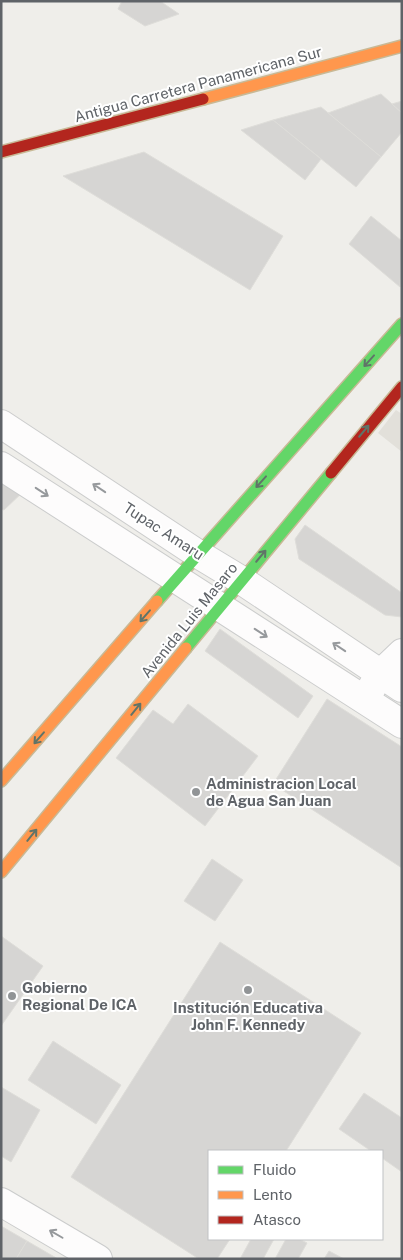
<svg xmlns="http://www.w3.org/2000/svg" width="403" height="1260" font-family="'Public Sans',sans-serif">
	<rect width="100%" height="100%" fill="#efeeea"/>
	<!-- education -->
	<polygon fill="#e2e0da" points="396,410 402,414 402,452 378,433"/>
	<!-- building -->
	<g fill="#d6d5d3" stroke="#deddd9">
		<polygon points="122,1 160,1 179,14 145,26 118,9"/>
		<polygon points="381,94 402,113 402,132 381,157 328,113"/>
		<polygon points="402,101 402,113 392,104"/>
		<polygon points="321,107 381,157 356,187 273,120"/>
		<polygon points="273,120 321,159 305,180 241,130"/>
		<polygon points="144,152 283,236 250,290 63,176"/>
		<polygon points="371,216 402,241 400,287 349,244"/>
		<polygon points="1,474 26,489 4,510 1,509"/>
		<polygon points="305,525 402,593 402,617 385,615 299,559 295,539"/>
		<polygon points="220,629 313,696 298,718 205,651"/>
		<polygon points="327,699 402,747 402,868 273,784"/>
		<polygon points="188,704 258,756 205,826 116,758 153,710 173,724"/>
		<polygon points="212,859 243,880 215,921 184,901"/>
		<polygon points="1,936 43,966 1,1026"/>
		<polygon points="220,942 361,1033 286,1151 209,1151 209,1239 230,1239 217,1259 199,1259 71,1177"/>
		<polygon points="53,1041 121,1085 96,1124 28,1080"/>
		<polygon points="1,1087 40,1110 11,1162 1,1156"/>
		<polygon points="364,1093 402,1118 402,1172 382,1158 382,1151 371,1151 339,1129"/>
		<polygon points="1,1226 27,1241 16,1259 1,1259"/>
		<polygon points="251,1239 274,1239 263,1259 240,1259"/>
		<polygon points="286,1239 299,1239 307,1243 298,1259 275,1259"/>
		<polygon points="27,1241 58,1259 16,1259"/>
		<polygon points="329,1251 344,1259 324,1259"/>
	</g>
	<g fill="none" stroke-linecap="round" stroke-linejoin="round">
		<defs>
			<g id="street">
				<polyline points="1,424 198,554 241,580 402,688"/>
				<polyline points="1,466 402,724"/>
				<polyline points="371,689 379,675 402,653"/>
				<polyline points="1,1202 98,1259"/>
			</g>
			<g id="fast">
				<polyline points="157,601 402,324"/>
				<polyline points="186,648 331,473"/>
			</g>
			<g id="slow">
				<polyline points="203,99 402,46"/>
				<polyline points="1,781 157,601"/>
				<polyline points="1,872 186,648"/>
			</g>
			<g id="jam">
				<polyline points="1,152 203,99"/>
				<polyline points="331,473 402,387"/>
			</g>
		</defs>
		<!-- street casing -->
		<use href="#street" stroke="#cbcccc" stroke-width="30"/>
		<!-- fast casing -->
		<use href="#fast" stroke="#c8b996" stroke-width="14"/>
		<!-- slow casing -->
		<use href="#slow" stroke="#c8b996" stroke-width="14"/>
		<!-- jam casing -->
		<use href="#jam" stroke="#c8b996" stroke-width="14"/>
		<!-- street -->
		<use href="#street" stroke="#fdfcfc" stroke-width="28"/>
		<!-- fast -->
		<use href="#fast" stroke="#63d668" stroke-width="11"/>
		<!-- slow -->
		<use href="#slow" stroke="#ff974d" stroke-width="11"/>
		<!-- jam -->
		<use href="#jam" stroke="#b3261e" stroke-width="11"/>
	</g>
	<!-- one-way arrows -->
	<defs><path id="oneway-shaft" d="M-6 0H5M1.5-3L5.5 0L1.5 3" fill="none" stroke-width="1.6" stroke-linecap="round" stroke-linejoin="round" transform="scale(1.25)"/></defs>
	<g stroke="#607468">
		<use href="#oneway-shaft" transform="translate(369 361) rotate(132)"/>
		<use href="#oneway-shaft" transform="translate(364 431) rotate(-50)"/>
		<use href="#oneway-shaft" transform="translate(261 482) rotate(132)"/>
		<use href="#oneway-shaft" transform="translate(261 556) rotate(-50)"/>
		<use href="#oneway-shaft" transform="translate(145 616) rotate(131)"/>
		<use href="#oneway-shaft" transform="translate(136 709) rotate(-51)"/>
		<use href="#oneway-shaft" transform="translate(39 738) rotate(131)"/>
		<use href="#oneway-shaft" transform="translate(32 835) rotate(-51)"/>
	</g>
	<g stroke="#96999c">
		<use href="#oneway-shaft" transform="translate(99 488) rotate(-146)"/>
		<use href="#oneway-shaft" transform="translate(42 492) rotate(33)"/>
		<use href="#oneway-shaft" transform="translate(261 633) rotate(33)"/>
		<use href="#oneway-shaft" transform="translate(339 647) rotate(-146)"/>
		<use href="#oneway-shaft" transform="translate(56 1234) rotate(-150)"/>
	</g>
	<!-- markers -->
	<g fill="#919496" stroke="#fff" stroke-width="2">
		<circle cx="196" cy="792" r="5"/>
		<circle cx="248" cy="990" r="5"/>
		<circle cx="12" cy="996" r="5"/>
	</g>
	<g text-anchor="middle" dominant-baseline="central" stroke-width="4" stroke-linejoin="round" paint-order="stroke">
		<!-- street labels -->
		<g font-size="15" fill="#5f6368" stroke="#fff">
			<text transform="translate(198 84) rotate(-15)">Antigua Carretera Panamericana Sur</text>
			<text transform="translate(164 531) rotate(33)">Tupac Amaru</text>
			<text transform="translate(189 620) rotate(-51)">Avenida Luis Masaro</text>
		</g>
		<!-- poi labels -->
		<g font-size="15" font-weight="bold" fill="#5f6368" stroke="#fff" text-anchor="start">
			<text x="206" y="783">Administracion Local<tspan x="206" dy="17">de Agua San Juan</tspan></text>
			<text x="22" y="987">Gobierno<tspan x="22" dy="17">Regional De ICA</tspan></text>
			<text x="248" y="1007" text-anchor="middle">Institución Educativa<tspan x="248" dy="17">John F. Kennedy</tspan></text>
		</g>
	</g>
	<!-- border -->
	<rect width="403" height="1260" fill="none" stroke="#5f6368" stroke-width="5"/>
	<!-- legend -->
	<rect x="208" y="1150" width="175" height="90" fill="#ffffff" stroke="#bfc1c3"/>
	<rect x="218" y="1166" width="25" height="8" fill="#63d668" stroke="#bfc1c3"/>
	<text x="253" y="1175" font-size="15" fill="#5f6368">Fluido</text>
	<rect x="218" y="1191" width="25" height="8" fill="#ff974d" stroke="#bfc1c3"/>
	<text x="253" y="1200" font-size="15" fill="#5f6368">Lento</text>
	<rect x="218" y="1216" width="25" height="8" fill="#b3261e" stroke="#bfc1c3"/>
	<text x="253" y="1225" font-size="15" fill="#5f6368">Atasco</text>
</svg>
